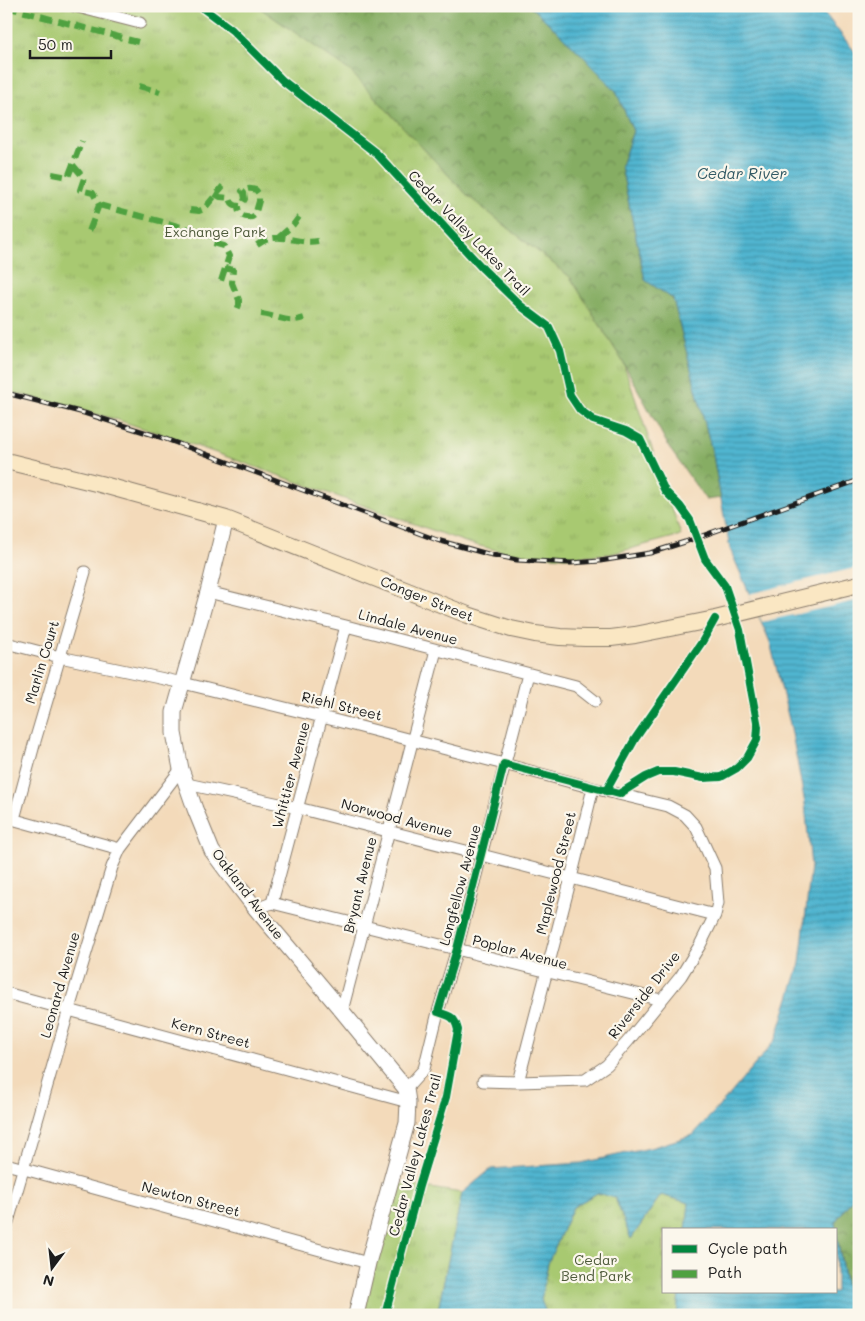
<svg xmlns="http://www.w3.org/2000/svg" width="865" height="1321" font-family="Mali,sans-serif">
	<defs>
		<pattern id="forest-crowns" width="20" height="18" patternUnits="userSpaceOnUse" patternTransform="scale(1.25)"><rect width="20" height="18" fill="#86ad63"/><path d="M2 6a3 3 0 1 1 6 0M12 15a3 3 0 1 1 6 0" fill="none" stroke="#6d8c51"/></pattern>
		<pattern id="park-tufts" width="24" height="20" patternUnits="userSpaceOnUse" patternTransform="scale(1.25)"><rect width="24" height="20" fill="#a8c971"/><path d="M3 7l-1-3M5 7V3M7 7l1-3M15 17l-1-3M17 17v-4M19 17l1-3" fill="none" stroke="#90ac61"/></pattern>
		<pattern id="water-rules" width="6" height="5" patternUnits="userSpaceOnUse" patternTransform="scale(1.25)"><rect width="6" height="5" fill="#51b5d0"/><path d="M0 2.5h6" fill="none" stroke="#4292a8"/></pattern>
	</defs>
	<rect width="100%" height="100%" fill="#fbf7ec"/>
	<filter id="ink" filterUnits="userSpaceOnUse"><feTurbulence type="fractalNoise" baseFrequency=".02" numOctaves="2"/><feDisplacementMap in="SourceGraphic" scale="10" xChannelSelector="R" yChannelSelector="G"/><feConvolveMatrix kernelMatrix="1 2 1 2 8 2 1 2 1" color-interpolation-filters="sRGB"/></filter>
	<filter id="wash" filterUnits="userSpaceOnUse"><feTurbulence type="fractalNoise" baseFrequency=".0096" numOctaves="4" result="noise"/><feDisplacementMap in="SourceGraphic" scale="20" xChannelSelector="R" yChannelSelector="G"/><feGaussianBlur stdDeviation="1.12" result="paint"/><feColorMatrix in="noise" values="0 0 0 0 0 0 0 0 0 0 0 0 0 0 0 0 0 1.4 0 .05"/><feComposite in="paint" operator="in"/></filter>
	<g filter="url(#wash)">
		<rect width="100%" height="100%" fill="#f3daba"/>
		<path fill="url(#forest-crowns)" stroke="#516440" d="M257,6H529L538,13L583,56L616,91L633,131L621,166L645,280L673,299L713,455L721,498L706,500L670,449L623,362L570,277L468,196L350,71Z
			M859,1193V1310L848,1300L835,1222L855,1195Z"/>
		<path fill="url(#park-tufts)" stroke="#627246" d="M6,6H257L350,71L468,196L570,277L623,362L681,535L611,554L564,557L508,553L468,543L205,449L118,420L6,391Z
			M391,1182L462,1193L437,1315H356Z
			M597,1193L615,1198L631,1239L661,1195L689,1203L686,1230H664V1292H679L677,1315H547L541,1300L548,1263L573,1207Z"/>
		<path fill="url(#water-rules)" stroke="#366876" d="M529,6H819L859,57V1193L855,1195L835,1222L836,1230H686L689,1203L661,1195L631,1239L615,1198L597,1193L573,1207L548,1263L541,1300L547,1315H437L462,1193L491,1169L581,1163L650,1148L693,1135L732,1092L776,1039L800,963L811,866L805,804L791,728L770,642L730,549L713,455L673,299L645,280L621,166L633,131L616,91L583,56L538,13Z
			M836,1231L848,1300L859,1310V1315H677L679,1292H836Z"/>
		<path fill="#f3daba" d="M859,567V600L762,622L749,594Z"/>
	</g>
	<g filter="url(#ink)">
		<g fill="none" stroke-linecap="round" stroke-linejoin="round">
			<defs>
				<path id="minor" d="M74,6L140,23
					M208,592L346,626L576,686L595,701
					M6,643L60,657L183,683L322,717L504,764L593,788L668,806L685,815L696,827L715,868L718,903L715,915L700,945L681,976L629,1040L607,1065L585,1080L518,1082L483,1081
					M187,784L298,808L715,915
					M8,818L120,849
					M14,819L35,741L85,572
					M272,903L346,626
					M256,909L272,903L661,1000
					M6,993L408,1102
					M342,1011L436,650
					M518,1082L571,878L593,788
					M406,1089L424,1069L438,1012L457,949L528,674
					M6,1164L368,1263
					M6,1229L69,1009L112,867L120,849L181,769"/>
				<path id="tertiary" d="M226,519L208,592L174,712V733L181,769L195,809L212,851L226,870L256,909L342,1011L406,1089L408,1102L407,1123L368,1263L356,1315"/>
				<path id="secondary" d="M6,461L100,484L226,519L468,615L511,629L535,634L560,637L585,638H611L635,635L715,619L859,584"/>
			</defs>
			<use href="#minor" stroke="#887b6b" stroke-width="13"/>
			<use href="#tertiary" stroke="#887b6b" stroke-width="17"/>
			<use href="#secondary" stroke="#887b6b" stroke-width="18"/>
			<use href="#minor" stroke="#fff" stroke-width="11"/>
			<use href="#tertiary" stroke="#fff" stroke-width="15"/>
			<use href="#secondary" stroke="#fae7c3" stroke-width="16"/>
			<defs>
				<path id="rail" d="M6,393L84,413L163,438L437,540L488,554L517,560L571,563L600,561L650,553L685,542L859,480"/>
			</defs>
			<use href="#rail" stroke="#1c1c1c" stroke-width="5"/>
			<use href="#rail" stroke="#fbf7ec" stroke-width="3" stroke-dasharray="9" stroke-linecap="butt"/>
			<path stroke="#4fa141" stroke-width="6" stroke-dasharray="12 6" stroke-linecap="butt" d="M6,7L138,42
				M139,86L160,92
				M73,165L84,178L80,190L93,193L99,205L88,234
				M52,174L68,177L82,141
				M215,194L220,197L230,198C231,204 235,206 241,206L245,199L244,193L242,191C248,188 251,188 256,190L259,194V201L255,215L252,217C243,218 238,215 238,206
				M99,205L197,231L214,237L213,243L224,246L229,256L220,284
				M190,210L199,211L204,209L223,186
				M279,237L293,225L299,217
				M257,245C278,229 295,245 318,241
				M225,268L233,270L232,283L239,300V305L236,312
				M261,314C279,316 286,324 304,318"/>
			<defs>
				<path id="cycleway" d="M200,6L232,30L283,81L377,154L483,269L521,306L549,327L560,351L570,395L580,410L593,420L626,431L640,439L665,491L680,506L690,520L705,559L725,586L740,630L758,727L757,740L747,758L737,768L721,777L703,778L674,772H658L646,777L619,794L504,764L457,949L438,1012C451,1016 455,1017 458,1030L446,1097L419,1186L385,1315
					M606,791L635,739L702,642L715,619"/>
			</defs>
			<use href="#cycleway" stroke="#fbf7ec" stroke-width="11"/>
			<use href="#cycleway" stroke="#00873e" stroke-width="8"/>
		</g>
	</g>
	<g text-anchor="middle" stroke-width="4.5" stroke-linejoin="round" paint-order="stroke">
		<g font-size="14" fill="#4d593a" stroke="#fbf7ec">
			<text x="215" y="237">Exchange Park</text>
			<text x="596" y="1265">Cedar<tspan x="596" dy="16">Bend Park</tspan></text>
		</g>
		<g font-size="14" fill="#1c1c1c" stroke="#fbf7ec">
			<text transform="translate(469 233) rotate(46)" y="5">Cedar Valley Lakes Trail</text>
			<text transform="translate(427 599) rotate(22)" y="5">Conger Street</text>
			<text transform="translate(408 627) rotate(15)" y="5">Lindale Avenue</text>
			<text transform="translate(42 662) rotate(-73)" y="5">Marlin Court</text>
			<text transform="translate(342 706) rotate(14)" y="5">Riehl Street</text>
			<text transform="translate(291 775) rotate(-75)" y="5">Whittier Avenue</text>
			<text transform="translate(397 818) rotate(15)" y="5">Norwood Avenue</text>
			<text transform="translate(556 873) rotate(-76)" y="5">Maplewood Street</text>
			<text transform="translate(360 885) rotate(-76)" y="5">Bryant Avenue</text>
			<text transform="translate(460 885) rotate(-75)" y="5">Longfellow Avenue</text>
			<text transform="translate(248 894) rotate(53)" y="5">Oakland Avenue</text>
			<text transform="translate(520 952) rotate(15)" y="5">Poplar Avenue</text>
			<text transform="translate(60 985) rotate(-74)" y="5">Leonard Avenue</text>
			<text transform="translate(644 995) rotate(-52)" y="5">Riverside Drive</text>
			<text transform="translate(211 1033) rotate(15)" y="5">Kern Street</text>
			<text transform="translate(415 1155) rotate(-75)" y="5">Cedar Valley Lakes Trail</text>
			<text transform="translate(191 1199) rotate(15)" y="5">Newton Street</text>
		</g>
		<g font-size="15" font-style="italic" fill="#315964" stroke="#fbf7ec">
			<text x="742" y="179">Cedar River</text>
		</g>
	</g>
	<rect width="865" height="1321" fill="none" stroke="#fbf7ec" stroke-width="25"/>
	<rect x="662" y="1228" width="175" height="65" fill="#fbf7ec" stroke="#a29f99"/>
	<rect x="672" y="1245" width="25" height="8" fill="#00873e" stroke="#a29f99"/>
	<text x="708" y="1254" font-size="15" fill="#1c1c1c">Cycle path</text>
	<rect x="672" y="1270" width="25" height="8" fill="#4fa141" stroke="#a29f99"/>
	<text x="708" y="1278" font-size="15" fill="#1c1c1c">Path</text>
	<g transform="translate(52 1268) rotate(195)" stroke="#fbf7ec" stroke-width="4" paint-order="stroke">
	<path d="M0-4L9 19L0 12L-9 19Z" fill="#1c1c1c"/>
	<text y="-8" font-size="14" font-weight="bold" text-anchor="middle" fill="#1c1c1c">N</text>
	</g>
	<path d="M30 50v8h81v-8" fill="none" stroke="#1c1c1c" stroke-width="2.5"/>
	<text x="38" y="50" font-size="15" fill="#1c1c1c" stroke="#fbf7ec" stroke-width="4" paint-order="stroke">50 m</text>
</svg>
